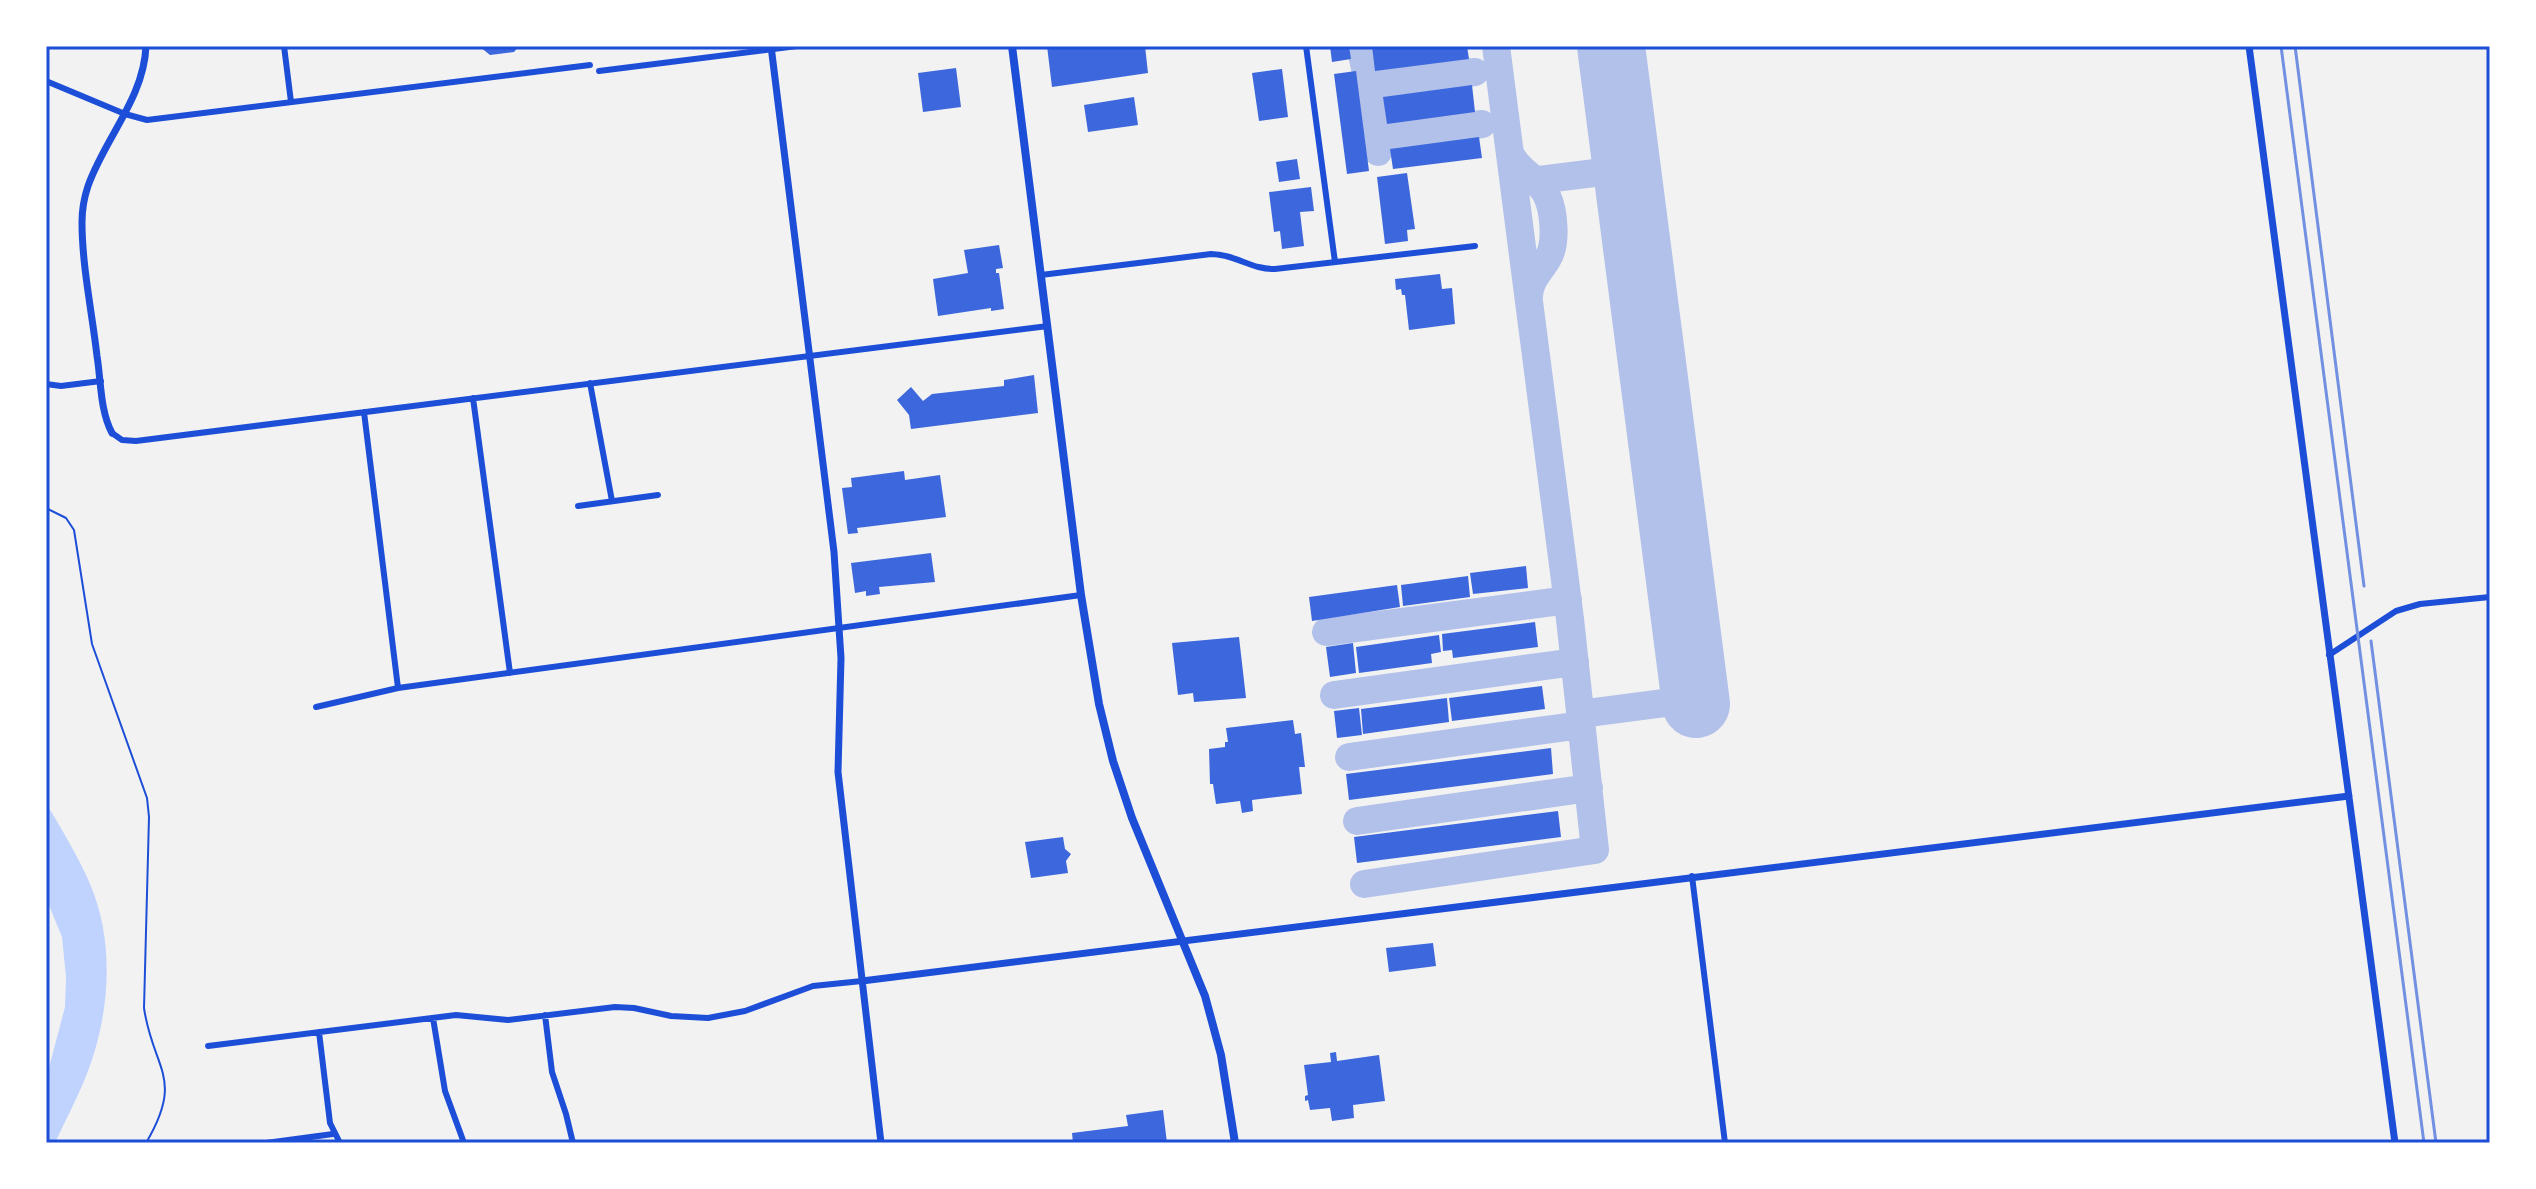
<svg xmlns="http://www.w3.org/2000/svg" width="2536" height="1189" font-family="'Noto Sans',sans-serif">
	<rect width="100%" height="100%" fill="#f2f2f2"/>
	<path fill="#bfd3fe" d="M46,803C62,830 78,856 90,884C115,942 110,1013 88,1071C79,1095 66,1119 55,1143H46V1079L65,1007L66,977L62,937L46,898Z"/>
	<g fill="none" stroke-linecap="round" stroke-linejoin="round">
		<path stroke="#b2c1ea" stroke-width="28" d="M1360,46L1368,81L1378,152
			M1369,85L1475,72
			M1376,138L1482,124
			M1510,153C1518,172 1539,178 1547,196C1554,211 1557,243 1548,258C1540,272 1530,279 1529,296
			M1522,182L1627,169
			M1326,632L1568,600
			M1334,695L1575,662
			M1580,714L1695,699
			M1349,757L1582,725
			M1357,821L1589,788
			M1364,884L1595,850L1570,619L1496,46"/>
		<path stroke="#b2c1ea" stroke-width="68" d="M1611,46L1696,704"/>
	</g>
	<path fill="#3d67dc" d="M479,46H519L514,52L490,55Z
		M1047,46H1145L1148,73L1052,87Z
		M1330,46H1349L1351,59L1332,62Z
		M1372,46H1467L1469,59L1375,71Z
		M956,68L961,107L923,112L918,73Z
		M1282,69L1288,117L1259,121L1252,73Z
		M1356,71L1369,171L1347,174L1334,74Z
		M1472,85L1475,112L1387,124L1383,97Z
		M1134,97L1138,125L1088,132L1084,105Z
		M1479,137L1482,158L1393,169L1390,149Z
		M1297,159L1300,179L1279,182L1276,162Z
		M1407,173L1415,229L1407,230L1408,241L1385,244L1377,177Z
		M1311,187L1314,211L1300,212L1304,246L1282,249L1280,231L1274,232L1269,192Z
		M999,245L1003,268L996,269V273H999L1004,309L991,311V308L938,316L933,279L968,273L964,250Z
		M1440,274L1442,289L1452,288L1455,324L1409,330L1405,295H1402L1401,289L1396,290L1395,279Z
		M1034,375L1038,413L911,429L909,415L897,400L911,387L923,401L932,394L1004,386V380Z
		M904,471L905,480L940,475L946,517L857,528L858,533L848,534L842,488L852,487L851,478Z
		M931,553L935,582L879,587L880,594L866,596V591L855,593L851,563Z
		M1526,566L1528,588L1473,594L1470,573Z
		M1468,576L1470,597L1403,606L1401,585Z
		M1397,585L1400,607L1312,621L1309,597Z
		M1535,622L1538,647L1453,658L1452,650L1443,651L1442,634Z
		M1439,635L1441,652L1431,654L1432,663L1359,673L1356,647Z
		M1239,637L1246,698L1194,702L1193,693L1178,695L1172,643Z
		M1353,643L1356,673L1330,677L1326,647Z
		M1542,686L1545,709L1452,721L1449,698Z
		M1447,698L1449,722L1363,734L1361,709Z
		M1359,708L1362,735L1337,738L1334,711Z
		M1293,720L1295,734L1301,733L1305,767H1299L1302,794L1252,800L1253,811L1242,813L1240,801L1216,804L1213,784H1210L1209,749L1225,747V742H1228L1226,728Z
		M1551,748L1553,774L1349,800L1346,774Z
		M1558,811L1561,837L1357,863L1354,837Z
		M1063,837L1065,849L1071,854L1066,861L1068,873L1031,878L1025,842Z
		M1433,943L1436,966L1389,972L1386,948Z
		M1336,1052L1337,1061L1379,1055L1385,1101L1353,1105L1354,1118L1332,1121L1330,1108L1310,1110L1308,1100L1305,1101V1096L1308,1095L1304,1065L1331,1062L1330,1053Z
		M1163,1110L1167,1143H1073L1072,1133L1128,1126L1126,1115Z"/>
	<g fill="none" stroke-linecap="round" stroke-linejoin="round">
		<path stroke="#1d4ed8" stroke-width="2" d="M46,508L66,518L74,530L92,644L147,798L149,817L144,1008C153,1070 185,1077 146,1143"/>
		<path stroke="#1d4ed8" stroke-width="6" d="M284,46L291,102
			M1306,46L1335,262
			M599,71L797,46
			M46,81L125,114L147,120L590,65
			M1041,275L1211,254C1235,254 1252,270 1275,269L1475,246
			M590,383L612,501
			M46,384L61,386L101,381
			M473,398L510,673
			M364,412L398,688
			M112,433L122,440L136,441L1048,326
			M578,506L658,495
			M2329,655L2396,611L2420,604L2490,597
			M316,707L398,688L1081,595
			M1692,876L1725,1143
			M545,1015L552,1072L566,1114L573,1143
			M433,1018L445,1091L464,1143
			M319,1032L330,1123L340,1143
			M208,1046L456,1015L508,1020L615,1007L634,1008L671,1016L708,1018L745,1011L813,986L862,981
			M266,1143L333,1134"/>
		<path stroke="#1d4ed8" stroke-width="7" d="M771,46L834,552L841,658L838,772L881,1143
			M2249,46L2395,1143
			M112,433C100,411 101,380 97,356C92,312 82,266 82,222C82,210 84,198 88,186C105,138 144,98 146,46
			M862,981L2349,796"/>
		<path stroke="#1d4ed8" stroke-width="8" d="M1012,46L1081,595L1099,704L1113,761L1132,818L1205,996L1221,1055L1235,1143"/>
		<path stroke="#7290e2" stroke-width="3" d="M2281,46L2424,1143
			M2295,46L2364,586
			M2371,641L2436,1143"/>
	</g>
	<rect width="2536" height="1189" fill="none" stroke="#ffffff" stroke-width="96"/>
	<rect x="48" y="48" width="2440" height="1093" fill="none" stroke="#1d4ed8" stroke-width="3"/>
</svg>
